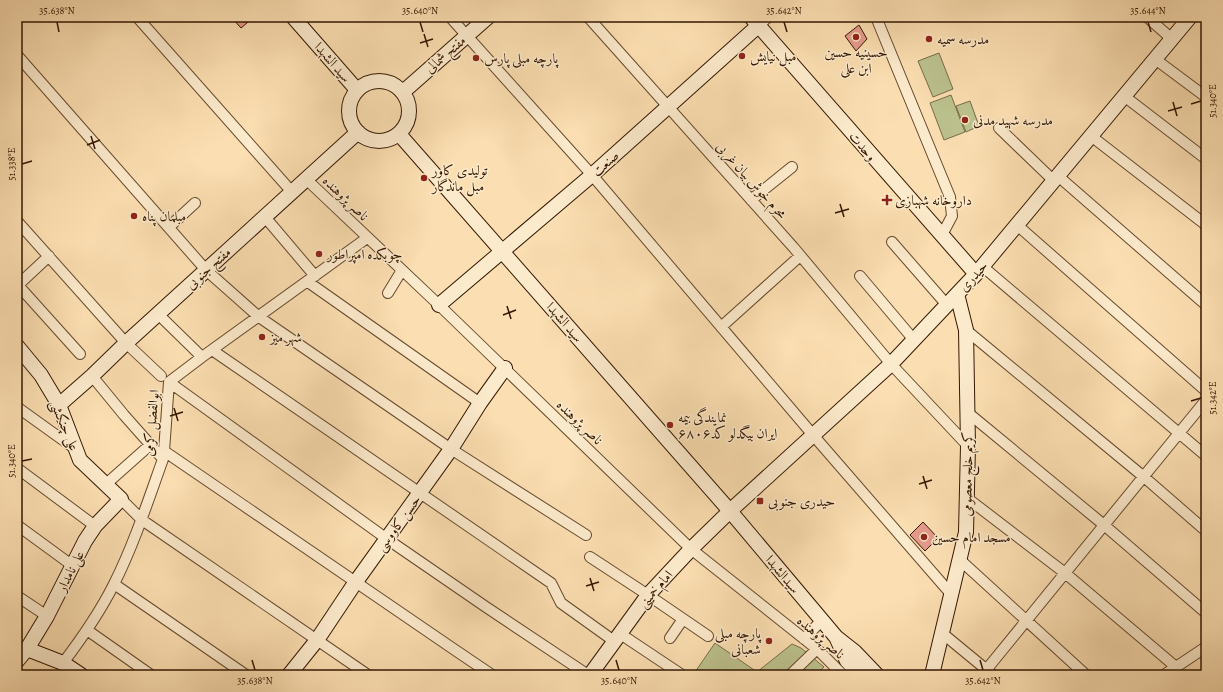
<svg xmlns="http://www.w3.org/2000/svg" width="1223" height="692" font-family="Alegreya,Amiri,serif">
	<rect width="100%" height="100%" fill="#fbdeb1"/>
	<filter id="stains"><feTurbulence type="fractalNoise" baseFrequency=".005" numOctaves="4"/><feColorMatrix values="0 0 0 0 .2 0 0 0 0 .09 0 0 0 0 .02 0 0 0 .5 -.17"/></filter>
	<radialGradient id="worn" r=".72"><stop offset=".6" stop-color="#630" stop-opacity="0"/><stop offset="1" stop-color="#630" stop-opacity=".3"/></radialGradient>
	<path fill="#bcc28e" stroke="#786c48" d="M939,53L953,89L933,97L918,61Z
		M951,95L965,132L944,140L930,103Z
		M970,101L979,126L966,132L956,106Z
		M715,643L757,672L792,644L801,648L824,667L816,675H693Z"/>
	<path fill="#e69b8d" stroke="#341702" d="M231,17H254L241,28Z
		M859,25L867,39L856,51L845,36Z
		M923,522L938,538L925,551L910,535Z"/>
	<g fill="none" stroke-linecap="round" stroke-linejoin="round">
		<defs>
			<path id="street" d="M137,17L292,192
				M450,17L592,175L813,435L951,594
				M588,17L794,248L891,364L968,446
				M876,17L950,197L952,216L942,235
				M1147,17L1172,39
				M758,26L768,17
				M17,55L206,270L259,317L451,449L586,535
				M1155,59L1206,97
				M1124,96L1206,159
				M999,128L1054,181
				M1091,136L1206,225
				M1058,176L1206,305
				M306,179L439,305L691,549L817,649L843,675
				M751,200L792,167
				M265,217L315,276
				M17,221L126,343L161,376
				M1017,225L1206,391
				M169,227L195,203
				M892,242L947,305
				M982,266L1206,456
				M860,276L914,340
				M308,282L480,403
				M17,284L80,354
				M18,285L49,256
				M388,293L402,270
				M158,314L202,357
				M721,327L800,256
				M966,330L1144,477L1206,531
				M212,350L551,583L561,603L614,641
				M92,376L124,415L163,459
				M169,382L387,539L486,607L588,675
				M17,407L74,448
				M967,412L1104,525L1206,613
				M164,451L455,650L492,675
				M17,468L95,526
				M105,485L150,445
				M967,498L1065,573L1176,667
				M121,499L142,520L368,675
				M17,525L73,566
				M590,557L648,595L708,636
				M959,559L1086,675
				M114,584L246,675
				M17,596L47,616
				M87,630L151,675
				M619,633L682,675
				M942,633L993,675
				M670,638L683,619
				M804,639L822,620
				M63,663C82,638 100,612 114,584C134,544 148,501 163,459L164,451L169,382L202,357L367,238
				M790,675L817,649
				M982,675L1206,400
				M1164,675L1206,647"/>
			<path id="secondary" d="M293,17L357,90
				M751,17L976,274
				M349 111a30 30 0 1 1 60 0a30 30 0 1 1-60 0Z
				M403,92L488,17
				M399,134L730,511L836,637L855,652L877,675
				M439,305L592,175L758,26
				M17,346L41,375L59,405L80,460L121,499L95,526L85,541L47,616L27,649L17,661
				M59,405L92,376L126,343L358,132
				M837,639L847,661L860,675
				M27,649L63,663L81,675
				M289,675L317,640L355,583L451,449L480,403L505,368
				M590,675L648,595L691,549L730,511L891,364L976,274L1190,17
				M932,675L966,532L968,446L966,330L957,294"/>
		</defs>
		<use href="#street" stroke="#66492e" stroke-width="12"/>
		<use href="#secondary" stroke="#341702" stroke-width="16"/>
		<use href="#street" stroke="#fceacc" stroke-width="10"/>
		<use href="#secondary" stroke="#fceacc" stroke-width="14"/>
	</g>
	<path fill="none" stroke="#341702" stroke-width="1.5" d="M57,22L59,32M420,22L423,32M784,22L787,32M1148,22L1151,32M424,34L428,47M420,43L433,39M1173,102L1177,116M1191,104L1201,101M1168,111L1182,107M91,136L95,149M87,145L100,140M22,164L32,161M840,204L844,217M835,213L849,209M507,306L511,319M503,315L516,310M1191,401L1201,398M174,408L178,421M170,416L183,412M22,461L32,459M923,476L927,489M919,484L932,480M590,578L594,591M586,586L599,582M252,660L255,670M616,660L619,670M980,660L983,670"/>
	<g fill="#8f2418" stroke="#fceacc" stroke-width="1.5">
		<circle cx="856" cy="37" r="4"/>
		<circle cx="929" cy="39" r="4"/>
		<circle cx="742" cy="56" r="4"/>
		<circle cx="476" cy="58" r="4"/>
		<circle cx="965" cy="120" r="4"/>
		<circle cx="424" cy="178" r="4"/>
		<path d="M885 194h4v4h4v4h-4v4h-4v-4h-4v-4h4z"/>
		<circle cx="134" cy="216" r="4"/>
		<circle cx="319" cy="254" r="4"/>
		<circle cx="262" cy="337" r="4"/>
		<circle cx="670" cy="425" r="4"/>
		<rect x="756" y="497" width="8" height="8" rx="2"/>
		<circle cx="924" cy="537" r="4"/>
		<circle cx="769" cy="641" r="4"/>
	</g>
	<g text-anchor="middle" stroke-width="3" stroke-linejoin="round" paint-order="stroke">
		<g font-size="14" fill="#341702" stroke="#fceacc" text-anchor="start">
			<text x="937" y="44">مدرسه سمیه</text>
			<text x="856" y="57" text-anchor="middle">حسینیه حسین<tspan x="856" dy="16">ابن علی</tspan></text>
			<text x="750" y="61">مبل نیایش</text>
			<text x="484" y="63">پارچه مبلی پارس</text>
			<text x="973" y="125">مدرسه شهید مدنی</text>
			<text x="432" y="175">تولیدی کاور<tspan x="432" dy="16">مبل ماندگار</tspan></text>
			<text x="895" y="205">داروخانه شهبازی</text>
			<text x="142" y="221">مبلمان پناه</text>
			<text x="327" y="259">چوبکده امپراطور</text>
			<text x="270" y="342">شهر میز</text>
			<text x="678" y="422">نمایندگی بیمه<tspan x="678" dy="16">ایران بیگدلو کد۶۸۰۶</tspan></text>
			<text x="768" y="506">حیدری جنوبی</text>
			<text x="932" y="542">مسجد امام حسین</text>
			<text x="761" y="638" text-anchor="end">پارچه مبلی<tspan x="761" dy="16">شعبانی</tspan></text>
		</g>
		<g font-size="14" fill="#341702" stroke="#fceacc">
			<text transform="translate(445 54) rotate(-41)" y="5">مفتح شمالی</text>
			<text transform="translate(333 62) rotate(49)" y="5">سید الشهدا</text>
			<text transform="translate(863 146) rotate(49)" y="5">وحدت</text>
			<text transform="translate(605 163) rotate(-42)" y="5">صنعت</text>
			<text transform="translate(752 180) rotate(48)" y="5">محرم خوش بیان غربی</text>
			<text transform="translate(346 198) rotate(44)" y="5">ناصر پژوهنده</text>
			<text transform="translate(208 268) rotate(-42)" y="5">مفتح جنوبی</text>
			<text transform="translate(973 276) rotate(-48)" y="5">حیدری</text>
			<text transform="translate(565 322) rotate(49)" y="5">سید الشهدا</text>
			<text transform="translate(580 422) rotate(44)" y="5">ناصر پژوهنده</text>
			<text transform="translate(151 423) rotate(-85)" y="5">ابوالفضل کرمی</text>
			<text transform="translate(65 425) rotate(67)" y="5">علی چنکشی</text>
			<text transform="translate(967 474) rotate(-89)" y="5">کریم خلج معصومی</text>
			<text transform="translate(398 523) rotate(-54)" y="5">حسن کاووسی</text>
			<text transform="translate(70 571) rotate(-63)" y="5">علی نامدار</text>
			<text transform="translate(783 574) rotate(50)" y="5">سیدالشهدا</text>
			<text transform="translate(655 589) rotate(-49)" y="5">امام خمینی</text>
			<text transform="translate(821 637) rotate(41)" y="5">ناصر پژوهنده</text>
		</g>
	</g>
	<rect width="1223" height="692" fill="none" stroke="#fbdeb1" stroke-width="44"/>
	<rect x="22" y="22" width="1179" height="648" fill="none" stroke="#341702" stroke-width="1.5"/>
	<g font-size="10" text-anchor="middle" fill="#341702">
		<text x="57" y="14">35.638°N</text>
		<text x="420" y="14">35.640°N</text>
		<text x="784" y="14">35.642°N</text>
		<text x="1148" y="14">35.644°N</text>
		<text transform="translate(1212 101) rotate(-90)" y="4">51.340°E</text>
		<text transform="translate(11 164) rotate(-90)" y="4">51.338°E</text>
		<text transform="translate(1212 398) rotate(-90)" y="4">51.342°E</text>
		<text transform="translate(11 461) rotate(-90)" y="4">51.340°E</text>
		<text x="255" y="684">35.638°N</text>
		<text x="619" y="684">35.640°N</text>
		<text x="983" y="684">35.642°N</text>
	</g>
	<rect width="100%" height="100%" filter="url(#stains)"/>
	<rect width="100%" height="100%" fill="url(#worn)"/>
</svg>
